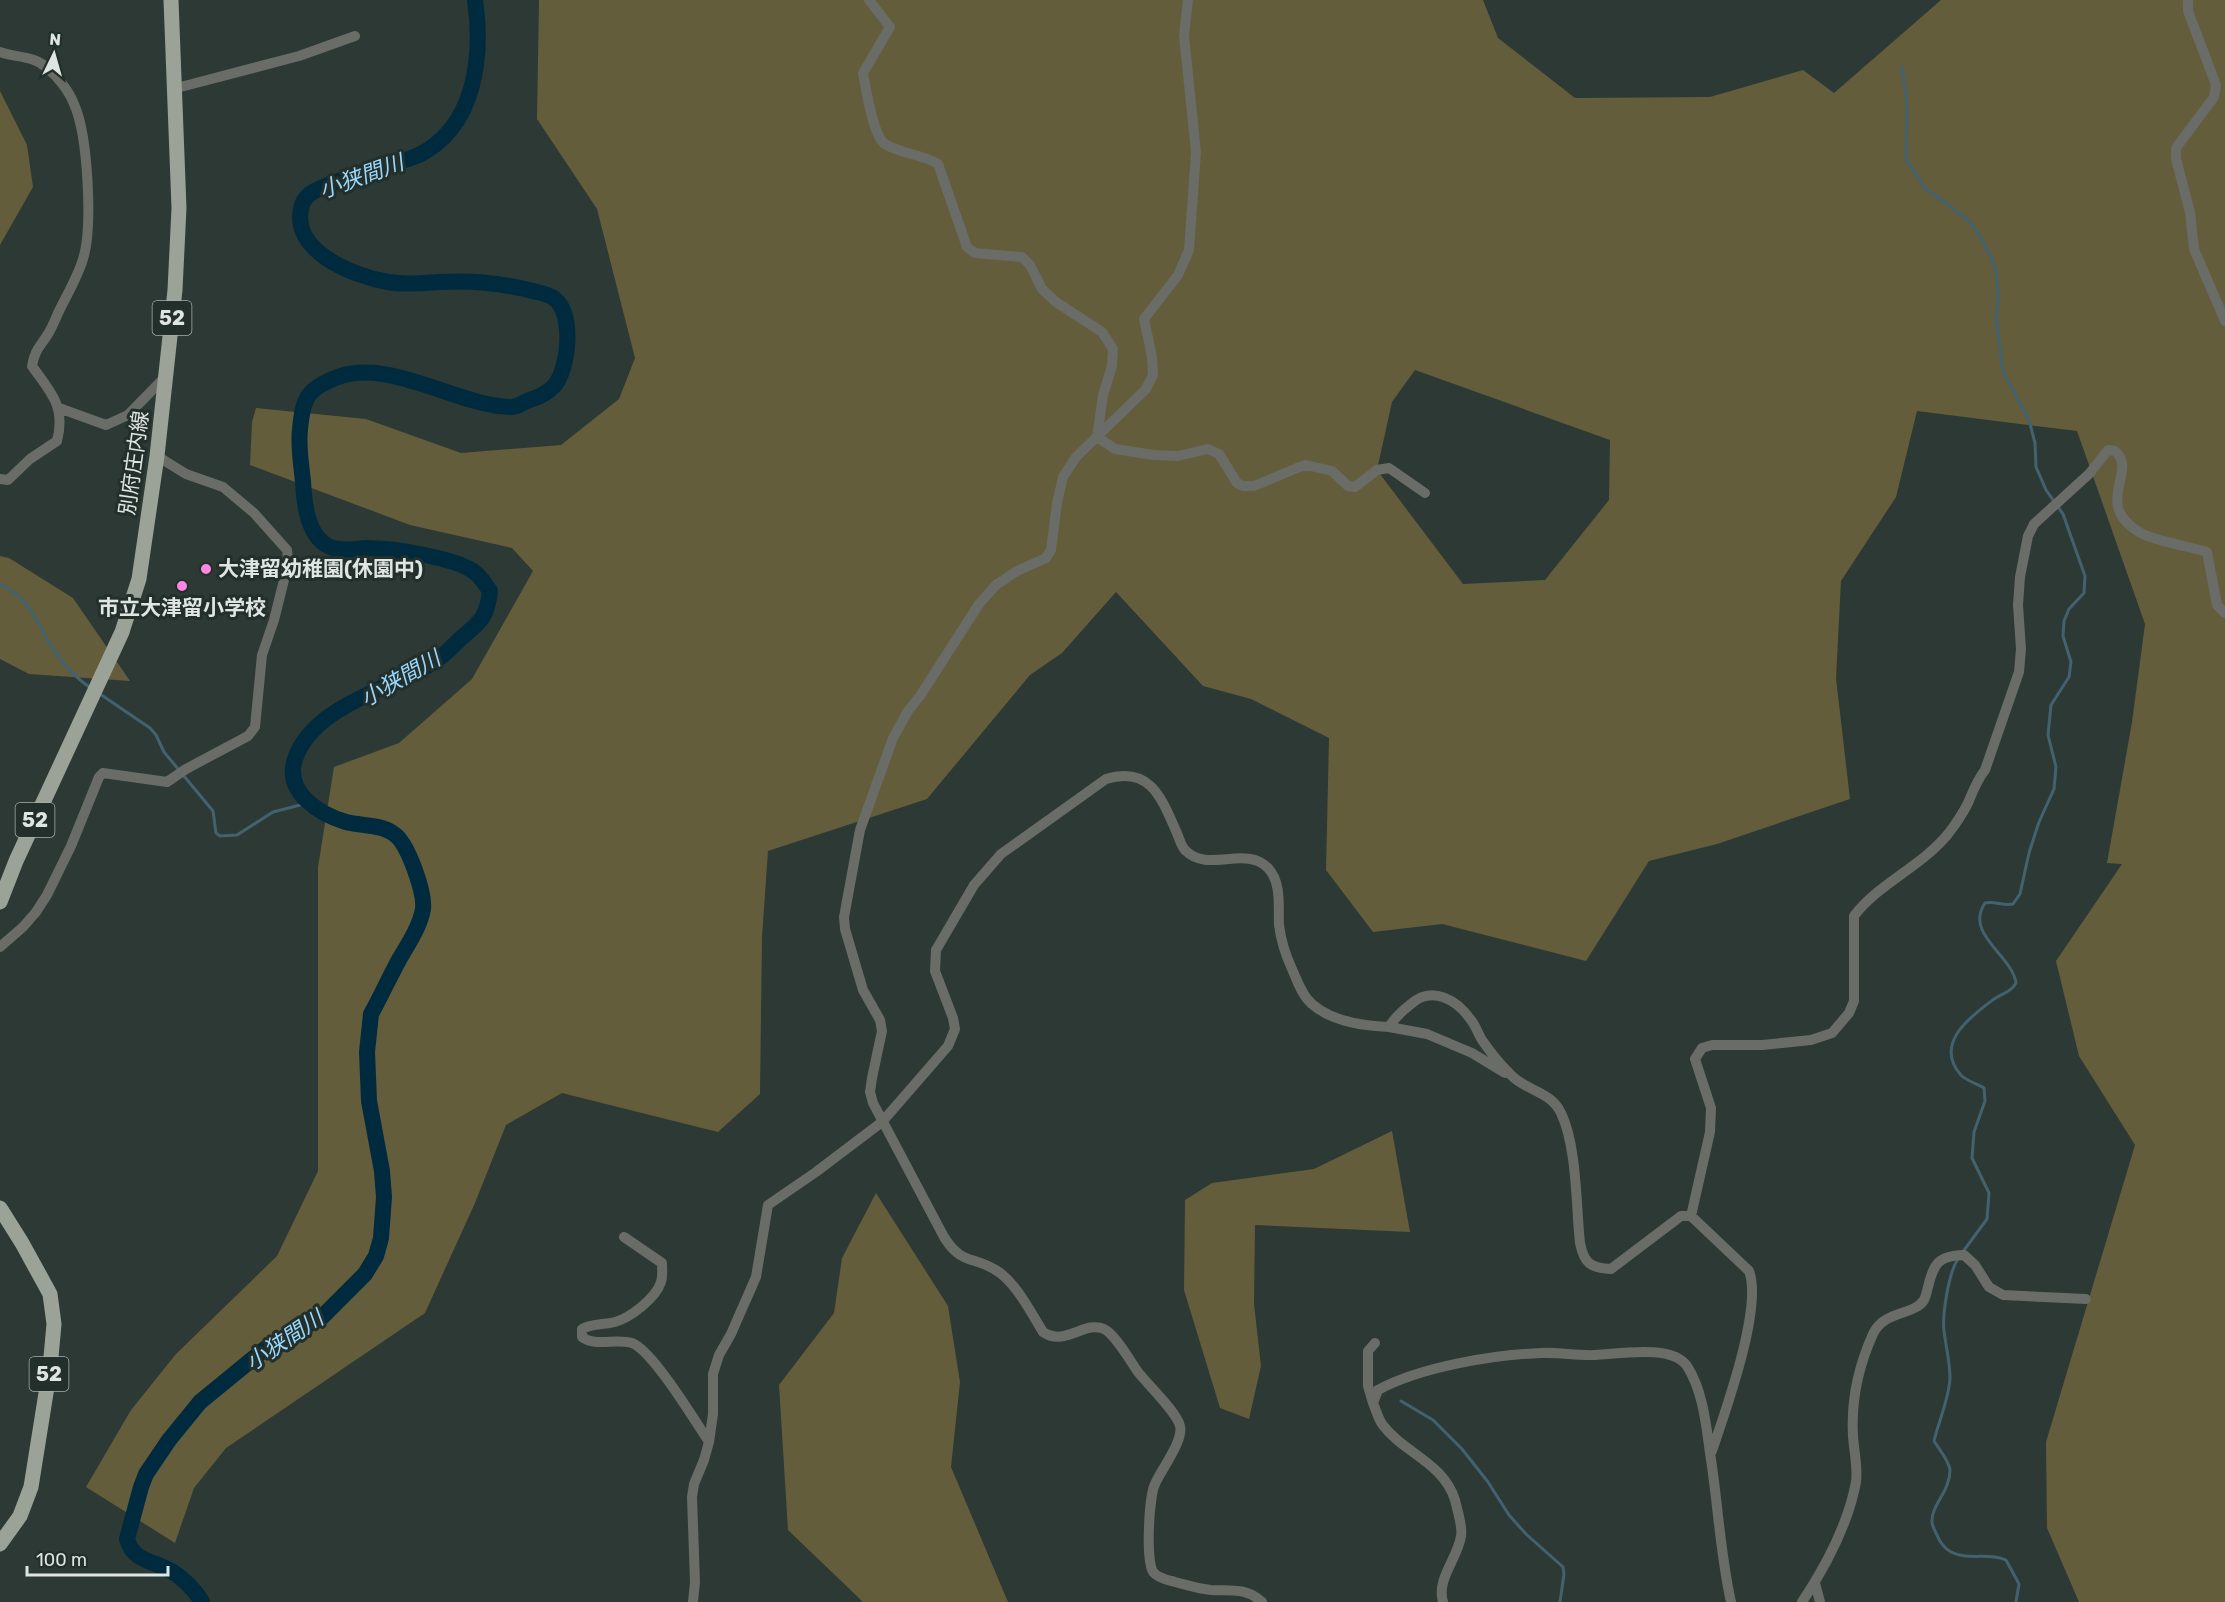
<svg xmlns="http://www.w3.org/2000/svg" width="2225" height="1602" font-family="Rubik,'Noto Sans JP',sans-serif">
	<rect width="100%" height="100%" fill="#2d3934"/>
	<path fill="#635d3b" fill-rule="evenodd" d="M539,0H1483L1498,38L1575,98L1710,97L1803,70L1834,93L1941,0H2225V1602H2079L2047,1528L2046,1442L2135,1145L2079,1056L2056,961L2122,864L2107,863L2132,722L2145,624L2077,431L1917,411L1896,497L1841,581L1836,678L1850,799L1717,844L1649,861L1586,961L1442,924L1373,932L1326,870L1329,738L1251,699L1203,686L1116,592L1062,653L1030,675L927,799L768,851L762,937L760,1094L718,1132L562,1093L506,1125L475,1203L425,1313L226,1448L194,1488L175,1543L86,1487L131,1410L176,1354L277,1256L318,1171V867L334,767L399,743L472,679L533,571L512,548L410,525L250,465L252,422L256,408L366,419L461,453L561,445L619,399L635,358L597,209L537,119ZM1415,370L1610,440L1609,500L1545,580L1463,584L1377,470L1392,402Z
		M0,91L27,145L33,187L0,245Z
		M0,556L9,558L73,598L130,681L29,674L0,659Z
		M1392,1131L1410,1232L1255,1225L1254,1304L1261,1366L1249,1419L1220,1408L1184,1290L1185,1200L1212,1183L1314,1169Z
		M876,1193L948,1306L960,1382L951,1467L1008,1602H863L788,1530L779,1385L834,1313L842,1258Z"/>
	<g fill="none" stroke-linecap="round" stroke-linejoin="round">
		<path stroke="#43626f" stroke-width="3" d="M1902,67L1907,105L1906,159L1925,188L1967,219L1979,234L1990,255L1996,271L1998,298L1996,317L2003,371L2029,420L2035,443L2036,467L2046,490L2063,514L2085,576L2084,593L2069,609L2064,621L2063,636L2071,662L2069,677L2051,705L2048,735L2056,767L2054,789L2039,822L2029,853L2020,894L2013,904C2003,906 1995,901 1985,903C1964,934 2012,955 2016,983C2011,992 2003,993 1994,999C1971,1016 1934,1043 1960,1074C1965,1081 1977,1083 1984,1088L1985,1101L1974,1132L1972,1158L1989,1193L1987,1219L1962,1253
			M0,584C29,598 35,618 50,644C61,662 74,677 92,689
			M100,694L150,728L156,735L164,752L213,811L216,833L220,836L237,835L273,812L308,803
			M1958,1259C1949,1272 1942,1314 1944,1331C1946,1347 1950,1362 1950,1378C1949,1399 1939,1420 1934,1441C1939,1449 1949,1461 1950,1470C1950,1492 1931,1505 1932,1522C1932,1526 1935,1531 1937,1535C1939,1541 1945,1549 1951,1552C1969,1561 1989,1552 2006,1560L2019,1584L2016,1602
			M1401,1401L1433,1420L1462,1449L1488,1482L1509,1515L1526,1534L1563,1567L1564,1574L1560,1602"/>
		<path stroke="#002a3e" stroke-width="16" d="M202,1602C194,1588 178,1573 163,1567C147,1560 132,1558 127,1539L141,1487L146,1474L169,1440L200,1402L266,1348L322,1317L365,1274L376,1256L381,1238L384,1197L382,1171L369,1101L367,1052L371,1014C381,996 390,976 400,958C409,943 420,926 423,909C425,893 408,843 394,834C381,824 361,826 346,822C319,814 284,792 295,759C312,708 387,689 429,665C441,659 451,648 460,639C480,622 487,618 490,591C485,584 481,576 473,571C452,557 391,548 366,548C355,549 343,551 333,548C307,540 304,502 303,481C301,463 298,446 300,429C303,397 308,388 338,377C389,358 457,405 509,407C517,408 520,404 527,401C538,397 547,394 555,385C569,367 574,315 555,299C551,296 542,293 537,292C507,284 471,280 440,282C423,283 406,285 388,282C354,276 288,251 302,205C306,192 321,188 333,183C345,179 357,174 369,170C386,165 403,162 419,155C476,126 483,56 475,0"/>
		<path stroke="#696c67" stroke-width="10" d="M869,0L890,27L863,73C866,89 873,136 885,144C900,154 923,154 938,164L967,247L975,253L1022,257L1030,265L1042,289L1056,302L1102,332L1113,349L1112,366L1103,395L1097,437
			M1188,0L1184,36L1196,152L1189,250L1178,275L1144,319L1152,357L1153,375L1146,389L1076,457L1063,477L1057,503L1051,550L1046,558L1017,571L996,585L979,604L920,696L908,711L893,738L860,830L844,917L845,929L863,990L880,1020L882,1031L872,1078L870,1092L873,1103L944,1237C961,1264 971,1256 994,1269C1015,1280 1031,1313 1043,1332C1065,1347 1085,1320 1104,1329C1116,1335 1130,1361 1138,1372C1148,1385 1177,1412 1180,1426C1184,1440 1161,1470 1155,1484C1149,1496 1145,1564 1154,1573C1160,1579 1168,1580 1175,1582C1187,1585 1199,1589 1211,1590C1230,1591 1246,1587 1262,1602
			M2188,0V11L2216,85L2214,97L2176,148V159L2190,212L2194,249L2225,321
			M0,52C16,58 33,55 47,68C58,77 69,91 74,104C88,135 93,227 83,259C78,276 68,293 60,309C56,317 53,326 48,334C40,347 35,349 32,366C51,393 66,406 57,441L30,459L8,480L0,479
			M173,89L299,56L355,36
			M59,408L106,425L128,415L166,376
			M1097,437L1115,449L1154,455L1178,456L1208,449L1219,454L1237,483L1243,486H1254L1297,468L1306,465L1332,471L1348,486L1355,487L1377,470L1389,468L1425,493
			M0,947L23,927L36,912L47,895L71,846L99,777L103,773L167,782L186,769L248,736L255,727L262,655L274,620L286,572L288,560L287,550L254,513L223,487L186,474L157,456
			M1389,1027L1427,1034L1472,1053L1505,1073
			M1691,1216L1710,1132L1711,1108L1695,1059L1702,1048L1712,1045H1762L1811,1040L1832,1033L1849,1013L1854,1001V916C1879,883 1921,867 1948,834C1955,825 1963,813 1968,803C1973,791 1977,780 1985,770L2019,672L2021,649L2018,605L2020,577L2028,536L2034,524L2089,474L2108,450L2115,451C2139,471 2092,503 2139,532C2151,540 2191,547 2207,552L2217,605L2225,613
			M1691,1216L1749,1271C1763,1308 1725,1412 1712,1451
			M624,1237L662,1263C662,1269 663,1276 661,1282C656,1298 630,1318 615,1322C603,1325 592,1323 582,1329V1337C595,1347 616,1338 632,1343C653,1351 695,1421 709,1442
			M1373,1403L1368,1386V1351L1375,1343
			M1815,1583L1820,1602
			M693,1602L695,1582L692,1497L694,1484L704,1460L709,1442L713,1414V1374L719,1355L731,1334L756,1277L768,1205L816,1172L882,1122L948,1046L955,1029L953,1018L935,971L936,950L974,885L1001,854L1106,779C1150,766 1161,797 1176,831C1179,837 1181,847 1186,851C1208,873 1246,845 1268,868C1282,883 1278,907 1279,925C1281,941 1285,954 1292,969C1297,980 1302,996 1312,1004C1332,1022 1364,1026 1389,1027C1395,1017 1402,1011 1411,1004C1432,985 1457,1000 1471,1020C1476,1026 1478,1034 1482,1040C1490,1052 1501,1065 1511,1075C1526,1091 1551,1091 1561,1113C1577,1146 1576,1206 1580,1243C1584,1263 1590,1268 1611,1269L1681,1216H1691
			M1443,1602C1436,1579 1458,1558 1461,1536C1463,1527 1457,1509 1455,1500C1443,1462 1403,1453 1382,1424C1378,1418 1376,1410 1373,1403L1378,1390C1420,1367 1492,1355 1541,1353C1559,1352 1577,1356 1595,1355C1619,1354 1672,1344 1687,1366C1703,1391 1706,1424 1710,1453C1718,1503 1720,1553 1731,1602
			M1802,1602C1826,1566 1848,1525 1856,1482C1858,1468 1854,1451 1853,1436C1851,1400 1858,1367 1873,1334C1884,1310 1914,1316 1924,1300C1926,1296 1927,1291 1928,1287C1934,1263 1938,1256 1964,1255L1975,1265L1989,1287L2003,1295L2086,1299"/>
		<path stroke="#9ba297" stroke-width="15" d="M0,902L16,861L122,632L139,579L157,456L175,290L179,208L171,0
			M0,1208L22,1243L50,1294L54,1324L50,1368L31,1487L20,1516L0,1544"/>
	</g>
	<g fill="#fd86e1" stroke="#232f2a" stroke-width="2">
		<circle cx="206" cy="569" r="6"/>
		<circle cx="182" cy="586" r="6"/>
	</g>
	<g text-anchor="middle" stroke-width="6" stroke-linejoin="round" paint-order="stroke">
		<g fill="#232f2a" stroke="#a6aeab" stroke-width="1.5">
			<rect x="152.5" y="301" width="39" height="34" rx="4.5"/>
			<rect x="15.5" y="803" width="39" height="34" rx="4.5"/>
			<rect x="29.5" y="1357" width="39" height="34" rx="4.5"/>
		</g>
		<g font-size="20" font-weight="bold" fill="#dee5e2">
			<text x="172" y="325">52</text>
			<text x="35" y="827">52</text>
			<text x="49" y="1381">52</text>
		</g>
		<g font-size="21" fill="#dee5e2" stroke="#232f2a">
			<text transform="translate(134 463) rotate(-82)" y="7">別府庄内線</text>
		</g>
		<g font-size="21" font-weight="bold" fill="#dee5e2" stroke="#232f2a" text-anchor="start">
			<text x="218" y="576">大津留幼稚園(休園中)</text>
			<text x="182" y="615" text-anchor="middle">市立大津留小学校</text>
		</g>
		<g font-size="22" font-style="italic" fill="#99d8fd" stroke="#232f2a">
			<text transform="translate(361 176) rotate(-20)" y="8">小狭間川</text>
			<text transform="translate(400 678) rotate(-30)" y="8">小狭間川</text>
			<text transform="translate(284 1340) rotate(-34)" y="8">小狭間川</text>
		</g>
	</g>
	<g transform="translate(54 54) rotate(5)" stroke="#232f2a" stroke-width="4.5" paint-order="stroke">
	<path d="M0-4.5L10 22L0 15L-10 22Z" fill="#dee5e2"/>
	<text y="-9" font-size="16" font-weight="bold" text-anchor="middle" fill="#dee5e2">N</text>
	</g>
	<path d="M27 1566v9h141v-9" fill="none" stroke="#dee5e2" stroke-width="3"/>
	<text x="36" y="1566" font-size="18" fill="#dee5e2" stroke="#232f2a" stroke-width="4.5" paint-order="stroke">100 m</text>
</svg>
